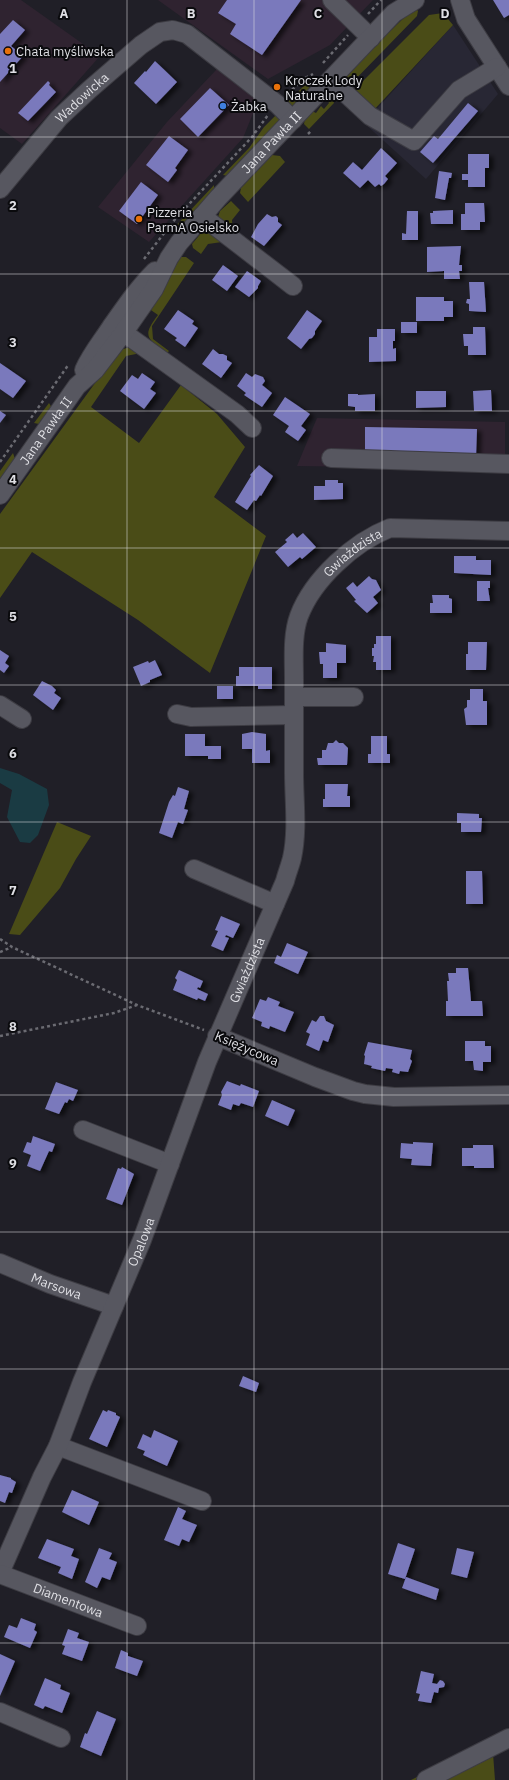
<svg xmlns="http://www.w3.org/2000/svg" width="509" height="1780" font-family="'IBM Plex Sans',sans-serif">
	<defs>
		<filter id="shadow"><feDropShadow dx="4.5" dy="2.5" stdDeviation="2" flood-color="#0009"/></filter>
	</defs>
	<rect width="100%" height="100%" fill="#201f27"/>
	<path fill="#2f2330" d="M0,0H21L100,56L22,144L0,128Z
		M158,0H373L330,45L268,79Z
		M217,69L258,101L243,138L149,242L98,207L167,122Z
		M317,418L505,422V469L297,466Z"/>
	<path fill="#282734" d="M453,25L498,94L426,179L364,123Z"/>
	<path fill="#4a4c17" d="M415,7L418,11L417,16L347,88L344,83V76Z
		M443,13L453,25L373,111L353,91L429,15Z
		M307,83L310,86C305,94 300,106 289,106L286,103Z
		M332,99H333L334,103L309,129L304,124L305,118L312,111L316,113L321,106L324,109L329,103L328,101Z
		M277,114L280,119L274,127L228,176L223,175L249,148L264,127Z
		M272,155L280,156L285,162L248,202L240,193L241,188Z
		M214,185V190L179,230L173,232L171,231Z
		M231,201L240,210L232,220L233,234L217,220L220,211Z
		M202,232H209L222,242L208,244L201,254L193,248L192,244Z
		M181,257H186L194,263L152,326L153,339L169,351L166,354C148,338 141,337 158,315L148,308Z
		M131,347L141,353L126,356L91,407L139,443L181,385L217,414L245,447L214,497L266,536L210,673L138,620L32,552L0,598V514L119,350Z
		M49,403L52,408L44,419L41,420L39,424L34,423Z
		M13,453L15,459L0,481V471Z
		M57,822L91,836L76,859L60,888L20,935L9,934Z
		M509,1731L492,1740L495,1780H411Z"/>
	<path fill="#1a3b43" d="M0,768L19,774L47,789L49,805L38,835L30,843L20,842L7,817L12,790L0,783Z"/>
	<path fill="#7a79bc" filter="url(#shadow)" d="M227,0H301L262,55L230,34L236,24L218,13Z
		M493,0H509V15L504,18Z
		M13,20L25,30L11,46L23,56L0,82V34Z
		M155,61L177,82L156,104L134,83L145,71L146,72Z
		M48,81L50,83L49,85L56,92L28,121L18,113Z
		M210,88L229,105L198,137L180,119Z
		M468,103L478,111L433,163L420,152L434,136L438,139Z
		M169,136L188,150L175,168L177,170L168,182L146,165Z
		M381,148L397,163L385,176L388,179L384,184L381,186L379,184L375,187L368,180L360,188L343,173L353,162L362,170Z
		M468,154H489V168H485V187H468V180H462V174H468Z
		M439,171L452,173L451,178H449L445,200L435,198Z
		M141,182L158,195L137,224L119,211Z
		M465,203H484L485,222H480V230H461V214H465Z
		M453,210V224H431L430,213H433V211Z
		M407,211H418V240H402V233L406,234Z
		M267,214L272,217L276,216L278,218V222L282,225L264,246L251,237L258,224Z
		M461,246L459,265H462V271H459L460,279H444V271L427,272V247Z
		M223,265L238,276L227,291L212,280Z
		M247,271L261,281L258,286V288L249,297L235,287Z
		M469,282H484L486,312L469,311V304L466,303L467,299H470Z
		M416,297H444V301H453V317H444V321H416Z
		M178,310L194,321L192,324L198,328L185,347L175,340L177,338L164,329Z
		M307,310L322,321L315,331V334L312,338L309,339L301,349L287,338Z
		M401,322H417V333H401Z
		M473,327H485L486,355H468V346H464L463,334H473Z
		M377,329H395V341H393V349L396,348V361L369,362V337H377Z
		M213,349L219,354H223L227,356V360L232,363L221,378L202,364Z
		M0,363L26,381L13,398L0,389Z
		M142,373L155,382L150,389L156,393L144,409L120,391L132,375L138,379Z
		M246,373L252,377L255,374L263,377L265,381L262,385L272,393L262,407L244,395L246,393L237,386Z
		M491,390L492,411H474L473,391Z
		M416,391H446V407L416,408Z
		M348,394H358V395L375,394V411H355V407L348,406Z
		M285,397L310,414L301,426L306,430L298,441L285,432L289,426L273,415Z
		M0,411L6,415L0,423Z
		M365,427L477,429L476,456L365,454Z
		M259,465L273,476L261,496L260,495L256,501L254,500L247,510L235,502L251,476L250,475Z
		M325,480H338V483H343V499L314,500V486H325Z
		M293,533L297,538L303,533L316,547L302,559L300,557L288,567L275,552L287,542L285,540Z
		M454,556H476V560H491V575L454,573Z
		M369,576L372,579L376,580L381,590L373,597L378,603L367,613L354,601L356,600L346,588L353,582L357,587Z
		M477,581H490V588H488L490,601H477Z
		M432,595H449V598L452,599V613H430V603H433Z
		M376,636H391V670H376V662H373L374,656H372V648H374V644H376Z
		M468,642H487L486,670H466V654H468Z
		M326,643L346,645V663H337V678H323V664H320L319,652H326Z
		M0,650L9,656L5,663L9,666L4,673L0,670Z
		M155,660L162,675L150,680V682L141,686L133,667L148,661L149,663Z
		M239,667H272V689H258V686H236V676H239Z
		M42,681L52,686L56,690L54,693L61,698L53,710L33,695Z
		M217,686H233V699H217Z
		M470,689H483V701H487V725H466L464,709L467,707V700H470Z
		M252,732L266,734V751L270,750V763H252V749H242V734Z
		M185,734H205V746H221V759H208V756H185Z
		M371,736H387V754H390V763H368V754H371Z
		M336,740L339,743H343L348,748L347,765H318L317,758H322V750H326L328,743H333Z
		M325,784H348L347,796H350V807H323V799H325Z
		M178,787L189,791L184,809L188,810L183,824L178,822L172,838L159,833L169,802L173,795L175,796Z
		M457,813L479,814V818H482L481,832H461V823H457Z
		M466,871H482L483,904H466Z
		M221,916L240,924L233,938L226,935L225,937L229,938L223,951L211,946L218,931L215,930Z
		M287,943L308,952L298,974L274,963L277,955L281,957Z
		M456,968H468L471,1001H482L483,1016H446V1001H448L447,981H449L448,973H456Z
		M179,970L203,981L200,988L198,987L197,989L208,994L205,1001L198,998L197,1000L173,990L177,980L175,978Z
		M268,997L280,1002L278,1006L294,1012L285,1032L270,1026L269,1029L261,1026L262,1022L252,1018L260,999L266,1001Z
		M320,1016H324L326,1021L334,1025L328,1042L323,1040L319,1051L306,1045L310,1034L306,1032L312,1020L316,1022Z
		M465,1041H485V1046H491V1062H483V1071L474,1070L473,1061H465Z
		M368,1042L412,1050L410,1059L412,1061L408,1072L400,1071L399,1074L392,1072L393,1069L386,1068L385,1071L371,1068L372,1066L364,1064L365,1056L364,1055Z
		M227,1081L240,1086L241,1084L259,1091L253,1107L241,1103L239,1106L233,1104L231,1110L218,1105L222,1095L221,1092Z
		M56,1082L78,1090L73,1101L69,1099L67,1103L65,1102L59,1114L45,1109Z
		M272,1100L295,1110L288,1126L265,1116Z
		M33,1136L55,1144L52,1152L49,1151L40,1171L27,1166L31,1155L23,1152L27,1142L31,1143Z
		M413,1142L433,1143L431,1166L411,1165L412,1159L400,1158L401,1143L413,1144Z
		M473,1145H493L494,1168H474V1166H462V1148H473Z
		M122,1167L134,1174L122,1205L106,1199L118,1168L121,1169Z
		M243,1376L259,1383L256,1392L239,1386Z
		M103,1410L107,1412L108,1410L116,1413V1415L120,1417L107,1447L89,1439Z
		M154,1430L178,1441L167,1466L143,1455L145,1451L137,1448L143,1434L151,1438Z
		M0,1475L11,1478V1479L16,1482L12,1493L9,1492L5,1503L0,1501Z
		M72,1490L99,1502L89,1525L62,1512Z
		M178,1507L186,1511L182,1519L197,1525L189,1542L182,1539L179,1546L164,1540Z
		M47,1539L74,1549L71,1556L79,1559L72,1579L58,1573L61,1567L38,1558Z
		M398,1543L415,1549L405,1579L388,1574Z
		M99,1548L112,1553L109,1559L117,1562L110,1580L102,1577L97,1588L85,1582Z
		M457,1548L474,1552L467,1578L451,1574Z
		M406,1577L439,1589L436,1600L402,1588Z
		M21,1618L36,1624L34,1630L37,1632L30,1648L4,1637L9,1625L17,1628Z
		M68,1629L79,1633L77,1638L89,1642L82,1661L62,1654L65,1646L62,1645Z
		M121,1650L128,1653V1656L143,1661L137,1676L115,1668Z
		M0,1654L15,1661L0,1696Z
		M421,1671L434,1674L432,1683L437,1684L440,1680L443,1681L445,1684L444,1687L439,1688L438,1693L434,1692L431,1703L418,1701L420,1694L416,1693Z
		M45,1678L61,1685L60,1689L70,1693L62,1713L45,1706L43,1709L34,1705Z
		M97,1711L116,1719L101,1756L80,1747L85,1733L87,1734Z"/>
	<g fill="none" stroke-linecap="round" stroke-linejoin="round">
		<defs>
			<g id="minor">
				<path d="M332,0L371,38"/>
				<path d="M460,0L466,19L509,86"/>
				<path d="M331,80L370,116L414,141L459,90L497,67"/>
				<path id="s1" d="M0,189L59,118L89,90L141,45L160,32L173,30L187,34L277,104L293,120"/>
				<path d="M202,216L293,286"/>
				<path d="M113,325L237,414L252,428"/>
				<path d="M84,370C91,354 102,341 111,327C125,307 138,288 155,271"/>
				<path d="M331,458L509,464"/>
				<path id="s2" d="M0,495L77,386L95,370L124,332L154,289L169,258L179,243L218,198L394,13L415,0"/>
				<path d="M294,697H354"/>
				<path d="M0,705L22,719"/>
				<path d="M177,714L191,717L293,715"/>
				<path d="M194,869L275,904"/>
				<path d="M217,1036L315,1077L353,1091L365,1094L394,1097L509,1095"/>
				<path d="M83,1130L170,1164"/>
				<path id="s3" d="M0,1263L50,1284L114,1306"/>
				<path d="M58,1446L202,1501"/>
				<path id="s4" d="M0,1573L42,1477L58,1446L82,1382L142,1240L207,1062L285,881C287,873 290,866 292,858C298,830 294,801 294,773C294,742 294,711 294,679C294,659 292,635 299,616C313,579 354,542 390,528L509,531"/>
				<path id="s5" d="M0,1574L137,1626"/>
				<path d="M0,1712L61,1738"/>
				<path d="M426,1780L509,1738"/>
			</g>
		</defs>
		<use href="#minor" stroke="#3d3c43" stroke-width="20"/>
		<path stroke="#6b6b72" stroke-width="2.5" stroke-dasharray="3 3" stroke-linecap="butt" d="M368,14L381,0
			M323,63L348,35
			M288,94L303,79L313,74
			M308,134L311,131
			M144,259L176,218L252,137L268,115
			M0,462L69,364
			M0,939L12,947L137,1005L204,1030
			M0,952L12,947
			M0,1036L114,1013L137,1005"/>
		<use href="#minor" stroke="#575760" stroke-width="18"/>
	</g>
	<path fill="none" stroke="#dfdfe4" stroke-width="1" stroke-opacity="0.55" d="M127,0V1780M254,0V1780M382,0V1780M0,137H509M0,274H509M0,411H509M0,548H509M0,685H509M0,822H509M0,958H509M0,1095H509M0,1232H509M0,1369H509M0,1506H509M0,1643H509"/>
	<g fill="#e8710a" stroke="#0a0a0d" stroke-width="1.5">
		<circle cx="8" cy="51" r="4"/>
		<circle cx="277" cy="87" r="4"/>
		<circle cx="139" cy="219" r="4"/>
	</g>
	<circle fill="#3f7fe0" stroke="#0a0a0d" stroke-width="1.5" cx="223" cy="106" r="4"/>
	<g text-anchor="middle" stroke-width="4" stroke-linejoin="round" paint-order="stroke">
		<g font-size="13" fill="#dfdfe4" stroke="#0a0a0d" text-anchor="start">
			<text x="16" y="56">Chata myśliwska</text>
			<text x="285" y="85">Kroczek Lody<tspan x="285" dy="15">Naturalne</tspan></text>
			<text x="231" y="111">Żabka</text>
			<text x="147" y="217">Pizzeria<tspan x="147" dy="15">ParmA Osielsko</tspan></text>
		</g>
		<g font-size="13" fill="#dfdfe4" stroke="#0a0a0d">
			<text dy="5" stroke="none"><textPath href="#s1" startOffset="123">Wadowicka</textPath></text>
			<text dy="5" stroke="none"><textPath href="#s2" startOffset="447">Jana Pawła II</textPath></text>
			<text dy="5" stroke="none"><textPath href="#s2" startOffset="79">Jana Pawła II</textPath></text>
			<text dy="5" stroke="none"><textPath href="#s4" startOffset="1100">Gwiaździsta</textPath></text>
			<text dy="5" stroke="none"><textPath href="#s4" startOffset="652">Gwiaździsta</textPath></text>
			<text transform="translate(247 1048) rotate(23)" y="5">Księżycowa</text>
			<text dy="5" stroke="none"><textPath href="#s4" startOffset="360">Opalowa</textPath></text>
			<text dy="5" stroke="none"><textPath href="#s3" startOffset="61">Marsowa</textPath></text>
			<text dy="5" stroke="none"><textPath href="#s5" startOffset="73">Diamentowa</textPath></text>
		</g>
	</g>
	<g font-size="13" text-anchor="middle" font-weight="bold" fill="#dfdfe4" stroke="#0a0a0d" stroke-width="4" stroke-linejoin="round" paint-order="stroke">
		<text x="64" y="18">A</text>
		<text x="191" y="18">B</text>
		<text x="318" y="18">C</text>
		<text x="445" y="18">D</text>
		<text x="13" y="73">1</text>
		<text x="13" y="210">2</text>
		<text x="13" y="347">3</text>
		<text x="13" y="484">4</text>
		<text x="13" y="621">5</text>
		<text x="13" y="758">6</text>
		<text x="13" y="895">7</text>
		<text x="13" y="1031">8</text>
		<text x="13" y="1168">9</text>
	</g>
</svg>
